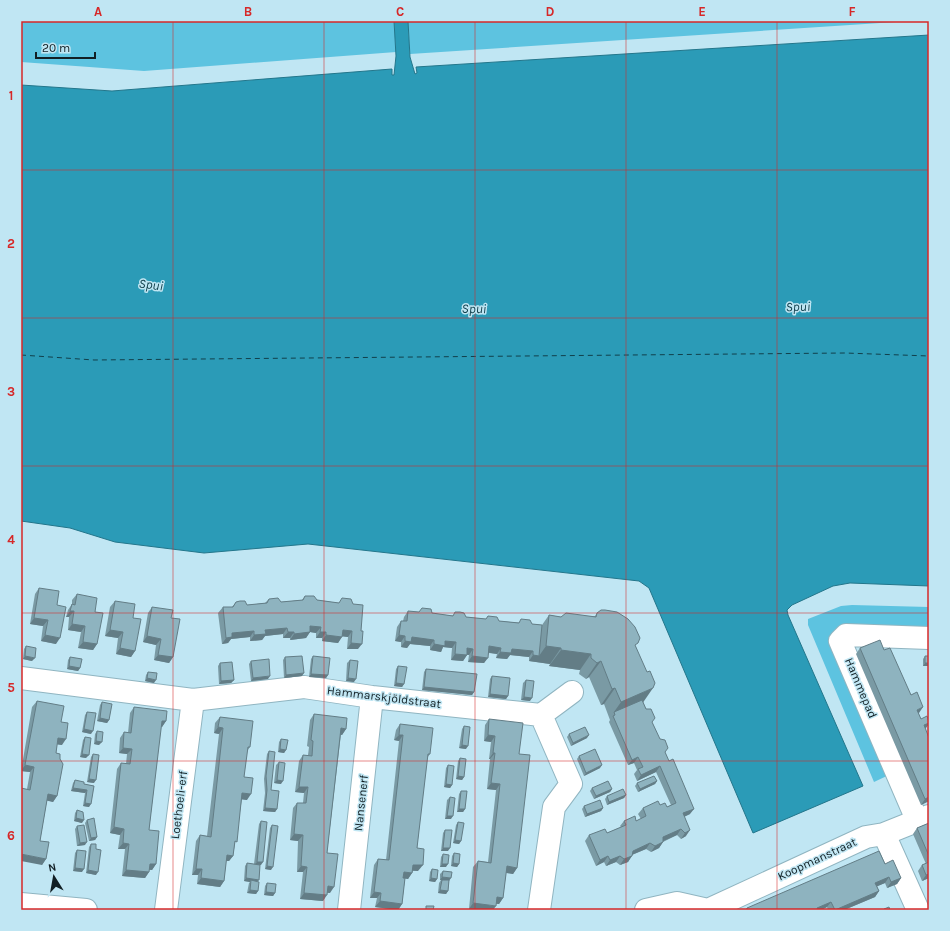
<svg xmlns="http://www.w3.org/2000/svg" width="950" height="931" font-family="Karla,sans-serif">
	<rect width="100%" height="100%" fill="#c0e6f3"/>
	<path fill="#5dc3e0" d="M21,21H394L396,52L144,71L21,62Z
		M408,21H911L410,54Z
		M852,605L929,607V635L845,630L891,774L874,782L808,625V619L841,606Z"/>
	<path fill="#2b9bb7" stroke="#23768b" d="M394,21H408L410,57L415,74L417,73L416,67L929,35V586L850,583L833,586L792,605L787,610L788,615L863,786L753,833L649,588L639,581L308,544L204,553L115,542L70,528L21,521V85L112,91L392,69V75H394L396,56Z"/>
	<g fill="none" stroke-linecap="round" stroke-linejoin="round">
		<path stroke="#11404c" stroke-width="1" stroke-dasharray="5 4" stroke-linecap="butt" d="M21,355L94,360L845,353L929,356"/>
		<defs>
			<path id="minor" d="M21,678L193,700L304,687L372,697L541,715L571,784L554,807L539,910
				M541,715L572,692
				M917,820L840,641L846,635L929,638
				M884,834L918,910
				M21,904L86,910
				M166,910L193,700
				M349,910L372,697
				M646,910L677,903L708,910
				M708,910L866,837L884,834L929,816"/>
		</defs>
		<use href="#minor" stroke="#90b5c1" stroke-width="24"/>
		<use href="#minor" stroke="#fff" stroke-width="22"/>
	</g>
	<path fill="#7a9aa4" d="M39,588L57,605L56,644L41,641L43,626L30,624L35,594Z
		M77,594L95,612L97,644L93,650L78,648L81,632L68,630L69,617H66L68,610L72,604V600Z
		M305,596L317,600L339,603L351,599L358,649H347L348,637L342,636L338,643L322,641V638H316V633L310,632L306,638L290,640V638H283V634L265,636L262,640L250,641V637L231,639L228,643L222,644L218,613L223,607H232L236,602L247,605L265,603L269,599L281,602L302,600Z
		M115,601L133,618L135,651L131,657L116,654L118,638L105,636L110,607Z
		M152,607L171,618L173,657L169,663L154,660L156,645L143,642L148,613Z
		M408,611L486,619L488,616L499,621L542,625L549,615L561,617L595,616L597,613L636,647L643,702L665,753L690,814L684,817L686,836L681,839L677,835L663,842L659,848L651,852L646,849L632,855L628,862L620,865L616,862L606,866L604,862L596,866L585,841L589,835L607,833L621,827L620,826L624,821H636L641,819L638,814L643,808L660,805L667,807L671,805L656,772L637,781L634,774L637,770L634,763L628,765L609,722L610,720L604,704L601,705L589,677L586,679L579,674L580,670L549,666L550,664L529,661V657L510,655L507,659L496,658L497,654L489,653L484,663L468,662L469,655H467L463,661L451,660L452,648L443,647L441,652L430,650V646L410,644L407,648L401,647V642L395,641L397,627L401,621H403L404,617Z
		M26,646L32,661L23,659L24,649Z
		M860,648L884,650L911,695L919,713H918L921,719L929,722V724L925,729L929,801L921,805L856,654Z
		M313,656L328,675L326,678L309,677L311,659Z
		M925,656H929V666H923V659Z
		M70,657L80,668L78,671L67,669L68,660Z
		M285,657L302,676L284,678L283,660Z
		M350,660L354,682L346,681L347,663Z
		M251,661L268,679L251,681L249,664Z
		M220,663L234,680L231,683L219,684L218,666Z
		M398,666L404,684L402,687L394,686L396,669Z
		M426,669L474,692L472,695L422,690L424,672Z
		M148,672L154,683L145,681L146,675Z
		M492,676L508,696L506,699L488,697L490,679Z
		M526,680L530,701L521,700L523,683Z
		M37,701L61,722L62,745L57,744L56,753L60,759L57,796L53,802L47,800L40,841L46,859L42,865L27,789L30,772L21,771L32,707Z
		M102,702L109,720L107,723L97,721L100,705Z
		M134,707L166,721L162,727H161L149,830L156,864L152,870H149V872L145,878L122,876L125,849H118L120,835L110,833L117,769L121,763L126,764L127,754L119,753L120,738L124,732L128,733L130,713Z
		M87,712L91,734L82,732L85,715Z
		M314,714L346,729L342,735L341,734L327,853L330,893H327L323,901L300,899L303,872H297L298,841L290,840L293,808L297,803H303L304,793L295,792L299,761L303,755H308L309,747L307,746L310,720Z
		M220,717L250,747L247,751L244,777L247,800L242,799L233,856L229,861H226L224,881L220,887L197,884L198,875H192L196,841L200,835L207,836L219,734L214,733L215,723Z
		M489,719L519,754L517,868L513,874L506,873L503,898L499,904H496L469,909L473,867L478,861L488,862L496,790L487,789L490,759H489L491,742L484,741L485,725Z
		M400,724L430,754L427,758L417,848L418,871H413L412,873L408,879L405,878L402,904L398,910L375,907L377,898H370L374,865L378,859L386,860L399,741L394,740L396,730Z
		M464,726L466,749L459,748L462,729Z
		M97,731L99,745L94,744L95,734Z
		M569,734L587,738L571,746L567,737Z
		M85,737L86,758L80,757L83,740Z
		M281,739L286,750L284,753L278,752L279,742Z
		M269,751L271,790L277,809L275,812L263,811L265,793L264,779L267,754Z
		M93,754L94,783L87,782L91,757Z
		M579,756L600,768L584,776L577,759Z
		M460,758L464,777L462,780L456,779L458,761Z
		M279,762L281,784L274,783L276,765Z
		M448,765L452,785L450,788L444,787L446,768Z
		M75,780L84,784L94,786L89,807L83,806L85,793L71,791L73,783Z
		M657,781L655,784L638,792L635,786L637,783Z
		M592,788L612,789L610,792L594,799L590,791Z
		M461,791L465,809L463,812H457L459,794Z
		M626,795L624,798L607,805L605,799L607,796Z
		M450,797L451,819H445L447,800Z
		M584,806L603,808L601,811L585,817L582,809Z
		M77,810L82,823L74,821L75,813Z
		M87,820L97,837L95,840L89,841L85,823Z
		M261,821V865H260L259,880L257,881L258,891L256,894L247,893L249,883L250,882L244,881L245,866L247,863L254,864L259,824Z
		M458,822L461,841L459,844L453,843L456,825Z
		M929,823V878L922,881L918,871L922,865L926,864L913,834L917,828Z
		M272,825L271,870L265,869L270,828Z
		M77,826L85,845L77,846L75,829Z
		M445,830L448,851H441L443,833Z
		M91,844L96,875L86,873L89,847Z
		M77,850L82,872L73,871L75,853Z
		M454,853L459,864L457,867L451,866L452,856Z
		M443,854L446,867H440L441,857Z
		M885,864L901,878L897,884L887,888L885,883L877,886L879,891L875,897L844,910H828L827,907L821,910H745L747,908Z
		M432,869L437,879L435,882L429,881L430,872Z
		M443,871L449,881L448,891L446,894L438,893L439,883L441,880H440V874Z
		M267,883L275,893L273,896L264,895L265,886Z"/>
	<path fill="#637d86" d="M70,611H74L69,617H66Z
		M34,618L48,620L43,626L30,624Z
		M72,624L85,626L81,632L68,630Z
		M310,626L321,627L316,633L310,632L306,638L290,640L294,634Z
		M287,628L283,634L265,636L262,640L250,641L254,635L265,630Z
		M110,630L123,632L118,638L105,636Z
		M343,630L352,631L348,637L339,636Z
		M254,631L250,637L231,639L228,643L222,644L226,638L232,633Z
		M288,632H294L290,638H283Z
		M320,632H326L322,638H316Z
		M45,635L60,638L56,644L41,641Z
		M326,635L342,637L338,643L322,641Z
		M399,635L405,636L401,642L395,641Z
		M147,636L161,639L156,645L143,642Z
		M412,637L434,640L430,646L410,644L407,648L401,647L405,641Z
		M445,641L456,642L452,648L443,647L441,652L430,650L434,644Z
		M83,642L97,644L93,650L78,648Z
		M351,643L362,644L358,649H347Z
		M489,646L501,648L497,654L485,652Z
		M546,646L561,648L550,664L529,661L533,655L539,656Z
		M120,648L135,651L131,657L116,654Z
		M467,648L473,649L469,655L463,654Z
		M512,649L533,651L529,657L510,655L507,659L496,658L500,652Z
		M561,650L591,654L580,670L549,666Z
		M455,654L467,655L463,661L451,660Z
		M158,655L173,657L169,663L154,660Z
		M25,656L35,658L32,661L23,659Z
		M472,656L488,658L484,663L468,662Z
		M601,661L589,677L586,679L597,663Z
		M925,663H929V666H923Z
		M69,666L80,668L78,671L67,669Z
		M304,673L302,676L284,678L286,675Z
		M311,674L328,675L326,678L309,677Z
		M270,676L268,679L251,681L253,678Z
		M147,678L156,680L154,683L145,681Z
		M348,678L356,679L354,682L346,681Z
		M234,680L231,683L219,684L221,681Z
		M396,683L404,684L402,687L394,686Z
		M424,687L474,692L472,695L422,690Z
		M615,688L604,704L601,705L612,689Z
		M653,688L642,704L615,715L614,712L621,702Z
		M490,694L508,696L506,699L488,697Z
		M524,697L532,698L530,701L521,700Z
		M923,707L919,713L913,716L917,710Z
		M100,718L109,720L107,723L97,721Z
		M162,721H166L162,727H157Z
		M929,723V724L925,729L924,725Z
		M218,727L223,728L219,734L214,733Z
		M341,728L346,729L342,735L337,734Z
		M84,729L93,731L91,734L82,732Z
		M399,735H403L399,741L394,740Z
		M488,735L495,736L491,742L484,741Z
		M589,735L587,738L571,746L573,743Z
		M58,738L66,739L62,745L54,744Z
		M96,741L102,742L99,745L94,744Z
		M462,745L468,746L466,749L459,748Z
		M123,748L132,749L127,754L119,753Z
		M280,749L286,750L284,753L278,752Z
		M493,753H495L490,759H489Z
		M82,754L89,755L86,758L80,757Z
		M638,757L634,763L628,765L632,760Z
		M25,765L34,767L30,772L21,771Z
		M602,765L600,768L584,776L586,773Z
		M660,766L656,772L637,781L641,775Z
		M458,776L464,777L462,780L456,779Z
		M89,779L96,780L94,783L87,782Z
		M277,780L283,781L281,784L274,783Z
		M657,781L655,784L638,792L640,789Z
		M491,783L500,784L496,790L487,789Z
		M446,784L452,785L450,788L444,787Z
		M299,787H308L304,793L295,792Z
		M73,788L87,790L85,793L71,791Z
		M612,789L610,792L594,799L596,796Z
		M242,793L251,794L247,800L238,799Z
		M48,794L57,796L53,802L44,800Z
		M626,795L624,798L607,805L609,802Z
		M929,797V801L921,805L925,799Z
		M85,803L91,804L89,807L83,806Z
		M265,808L277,809L275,812L263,811Z
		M603,808L601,811L585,817L587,814Z
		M459,809H465L463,812H457Z
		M694,809L690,814L679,819L683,813Z
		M447,816H453L451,819H445Z
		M76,818L84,820L82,823L74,821Z
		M114,827L124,829L120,835L110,833Z
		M681,829L677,835L659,843L663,837Z
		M690,830L686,836L681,839L685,833Z
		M294,834L303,835L298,841L290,840Z
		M97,837L95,840L89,841L91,838Z
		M455,840L461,841L459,844L453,843Z
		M87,842L85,845L77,846L80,843Z
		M663,842L659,848L651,852L655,846Z
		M123,843L129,844L125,849H118Z
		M650,843L646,849L629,856L633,851Z
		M443,848H450L448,851H441Z
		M21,854L46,859L42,865L21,861Z
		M227,855L233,856L229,861H223Z
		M608,856L604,862L596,866L600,860Z
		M620,856L616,862L606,866L610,860Z
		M632,856L628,862L620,865L624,859Z
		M257,862H263L261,865H254Z
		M453,863L459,864L457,867L451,866Z
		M150,864H156L152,870L146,869Z
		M442,864H448L446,867H440Z
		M413,865H423L418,871L409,870Z
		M267,866L273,867L271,870L265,869Z
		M301,866L307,867L303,872H297Z
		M507,866L517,868L513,874L502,872Z
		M75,868L84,869L82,872L73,871Z
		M196,869H202L198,875H192Z
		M88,870L98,872L96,875L86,873Z
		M126,870L149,872L145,878L122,876Z
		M404,872L412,873L408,879L400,878Z
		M929,874V878L922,881L926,875Z
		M442,877L451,878L449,881L440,880Z
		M889,877L885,883L871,889L875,883Z
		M201,878L224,881L220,887L197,884Z
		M246,878L259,880L256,882L251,880L250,882L244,881Z
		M431,878L437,879L435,882L429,881Z
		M901,878L897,884L887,888L891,882Z
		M328,886L334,887L330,893L324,892Z
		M250,890L258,891L256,894L247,893Z
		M440,890L448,891L446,894L438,893Z
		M879,891L875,897L844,910H835Z
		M266,892L275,893L273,896L264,895Z
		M374,892L381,893L377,898H370Z
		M304,893L327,895L323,901L300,899Z
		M497,897L503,898L499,904L493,903Z
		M380,901L402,904L398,910L375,907Z
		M831,902L827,907L821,910H815L817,908Z
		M473,903L496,906L493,910L469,909Z"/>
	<path fill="#8eb3bf" stroke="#637d86" d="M39,588L59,591L57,605L66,607L60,638L45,635L48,620L34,618Z
		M77,594L97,598L95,612L103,613L97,644L83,642L85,626L72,624L74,611H70L72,604L75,605Z
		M305,596H314L317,600L339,603L342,598L351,599L353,604L363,605L361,631H363L362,644L351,643L352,631L343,630L342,637L326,635V632H320L321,627L310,626V632L294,634V632H288L287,628L265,630L266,634L254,635V631L232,633V637L226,638L223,607H233L236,602L240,601H245L247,605L267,603L269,599L278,598L281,602L303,600Z
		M115,601L135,604L133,618L141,619L135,651L120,648L123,632L110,630Z
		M152,607L173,610L171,618L180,619L173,657L158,655L161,639L147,636Z
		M422,608L431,609L432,613L453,616L455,612H460L464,613L466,617L486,619L488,616L497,617L499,621L519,623L521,619L530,620L532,624L542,625L539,656L533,655V651L512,649L511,653L500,652L501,648L489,646L488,658L472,656L473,649L467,648V655L455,654L456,642L445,641V646L434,644V640L412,637L411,642L405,641V636L399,635L401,621H407L408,611L419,612Z
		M601,610H605L617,612L628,619L635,627L640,638L638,643L635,645L647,672L650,671L655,683L653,688L621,702L615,688L612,689L601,661L597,663L591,658V654L561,650V648L546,646L549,615L561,617L566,613L596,617L597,613Z
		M880,640L884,650L890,648L911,695L917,692L923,707L917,710L921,719L927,716L929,722V723L924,725L929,738V797L925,799L860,648Z
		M26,646L36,648L35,658L25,656Z
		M302,656L304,673L286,675L285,657Z
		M313,656L330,658L328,675L311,674Z
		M925,656H929V663H925Z
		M70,657L82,659L80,668L69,666Z
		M269,659L270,676L253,678L251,661Z
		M350,660L358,661L356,679L348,678Z
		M232,662L234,680L221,681L220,663Z
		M398,666L407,667L404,684L396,683Z
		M426,669L477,674L474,692L424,687Z
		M148,672L157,673L156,680L147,678Z
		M492,676L510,678L508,696L490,694Z
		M526,680L534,681L532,698L524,697Z
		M642,700L646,709H651L655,718L652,722L660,739L665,740L668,748L665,752L669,761L673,759L694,809L683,813L690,830L685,833L681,829L663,837V842L655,846L650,843L633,851L632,856L624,859L620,856L610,860L608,856L600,860L589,835L605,829L607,833L626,825L624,821L635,816L636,821L646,816L643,808L658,801L660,805L665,803L667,807L676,803L660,766L641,775L638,769L643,767L638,757L632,760L613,716L615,715L614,712Z
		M37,701L64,706L61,722L68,723L66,739L58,738L56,753L60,754V759L63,764L57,796L48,794L40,841L49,842L46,859L21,854V788L30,790L32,779L34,767L25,765Z
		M102,702L112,704L109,720L100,718Z
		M134,707L167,711L166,721H162L149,830L159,831L156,864H150L149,872L126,870L129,844L123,843L124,829L114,827L121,763L130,764L132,749L123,748L124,732L131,733Z
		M87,712L96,713L93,731L84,729Z
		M314,714L347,718L346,729L341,728L327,853L338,854L334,887L328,886L327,895L304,893L307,867L301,866L303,835L294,834L297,803H306L308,787H299L303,755L312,756L313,741L311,740Z
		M220,717L253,721L250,747H248L244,777L253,778L251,794L242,793L237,842L235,841L233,856L227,855L224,881L201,878L202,869H196L200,835L211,837L223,728L218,727Z
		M489,719L523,723L519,754L530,755L517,868L507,866L503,898L497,897L496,906L473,903L478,861L491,863L500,784L491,783L495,753H493L495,736L488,735Z
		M400,724L433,728L430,754H428L417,848L424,849L423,865H413L412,873L404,872L403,878H405L402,904L380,901L381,893L374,892L378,859L389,860L403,735H399Z
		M464,726L470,727L468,746L462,745Z
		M585,727L589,735L573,743L569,734Z
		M97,731L103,732L102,742L96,741Z
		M85,737L91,738L89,755L82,754Z
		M281,739L288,740L286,750L280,749Z
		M595,749L602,765L586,773L579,756Z
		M269,751L275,752L271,790L279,791L277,809L265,808L267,790L266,776Z
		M93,754L99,755L96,780L89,779Z
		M460,758L466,759L464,777L458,776Z
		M279,762L285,763L283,781L277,780Z
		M448,765L454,766L452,785L446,784Z
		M654,776L657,781L640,789L637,783Z
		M75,780L84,782V784L94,786L91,804L85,803L87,790L73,788Z
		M608,781L612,789L596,796L592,788Z
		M623,789L626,795L609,802L607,796Z
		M461,791H467L465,809H459Z
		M450,797L455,798L453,816H447Z
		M600,800L603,808L587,814L584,806Z
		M77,810L83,812L84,820L76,818Z
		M94,818L97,837L91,838L87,820Z
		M261,821L267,822L263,862H257Z
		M458,822L464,823L461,841L455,840Z
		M929,823V856L917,828Z
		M84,825L87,842L80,843L77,826Z
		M272,825L278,826L273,867L267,866Z
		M445,830H452L450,848H443Z
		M91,844H96V849L101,850L98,872L88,870Z
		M77,850L86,851L84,869L75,868Z
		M879,851L885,864L893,860L901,878L891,882L889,877L875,883L879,891L835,910L831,902L817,908L818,910H747V908Z
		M454,853L460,854L459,864L453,863Z
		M443,854L449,855L448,864H442Z
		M929,862V874L926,875L922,865Z
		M247,863L260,865L259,880L246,878Z
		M432,869L438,870L437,879L431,878Z
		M443,871L452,872L451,878L442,877Z
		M251,880L259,882L258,891L250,890Z
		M442,880H449L448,891L440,890Z
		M267,883L276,884L275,893L266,892Z
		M426,906H434L433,910H426Z
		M889,907L890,910H884V909Z"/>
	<path fill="none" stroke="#d62828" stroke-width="1" stroke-opacity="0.55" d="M173,21V910M324,21V910M475,21V910M626,21V910M777,21V910M21,170H929M21,318H929M21,466H929M21,613H929M21,761H929"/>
	<g text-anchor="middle" stroke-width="3" stroke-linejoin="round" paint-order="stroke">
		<g font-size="12" fill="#111f24" stroke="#c0e6f3">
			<text transform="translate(861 688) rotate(67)" y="4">Hammepad</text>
			<text transform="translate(384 697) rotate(7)" y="4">Hammarskjöldstraat</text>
			<text transform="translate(361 803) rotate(-84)" y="4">Nansenerf</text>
			<text transform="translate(179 805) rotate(-83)" y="4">Loethoeli-erf</text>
			<text transform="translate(817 859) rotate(-25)" y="4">Koopmanstraat</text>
		</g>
		<g font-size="13" font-style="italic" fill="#11404c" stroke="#c0e6f3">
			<text transform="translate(151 284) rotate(7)" y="5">Spui</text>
			<text transform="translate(798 306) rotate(-1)" y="5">Spui</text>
			<text transform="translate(474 308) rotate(1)" y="5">Spui</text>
		</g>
	</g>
	<rect width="950" height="931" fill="none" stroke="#c0e6f3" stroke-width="44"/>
	<g transform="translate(54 877) rotate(349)" stroke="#c0e6f3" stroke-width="3" paint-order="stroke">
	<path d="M0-3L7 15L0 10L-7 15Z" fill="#111f24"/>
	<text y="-6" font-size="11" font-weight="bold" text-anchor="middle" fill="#111f24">N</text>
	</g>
	<path d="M36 52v6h59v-6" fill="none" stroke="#111f24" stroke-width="2"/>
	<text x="42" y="52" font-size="12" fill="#111f24" stroke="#c0e6f3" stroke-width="3" paint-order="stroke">20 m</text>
	<rect x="22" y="22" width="906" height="887" fill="none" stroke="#d62828" stroke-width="1.5"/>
	<g font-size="13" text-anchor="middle" font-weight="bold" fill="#d62828">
		<text x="98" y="16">A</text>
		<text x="248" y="16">B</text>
		<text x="400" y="16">C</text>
		<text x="550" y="16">D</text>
		<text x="702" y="16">E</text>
		<text x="852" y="16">F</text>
		<text x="11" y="100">1</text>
		<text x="11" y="248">2</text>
		<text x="11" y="396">3</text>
		<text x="11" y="544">4</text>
		<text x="11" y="692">5</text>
		<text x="11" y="840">6</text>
	</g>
</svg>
